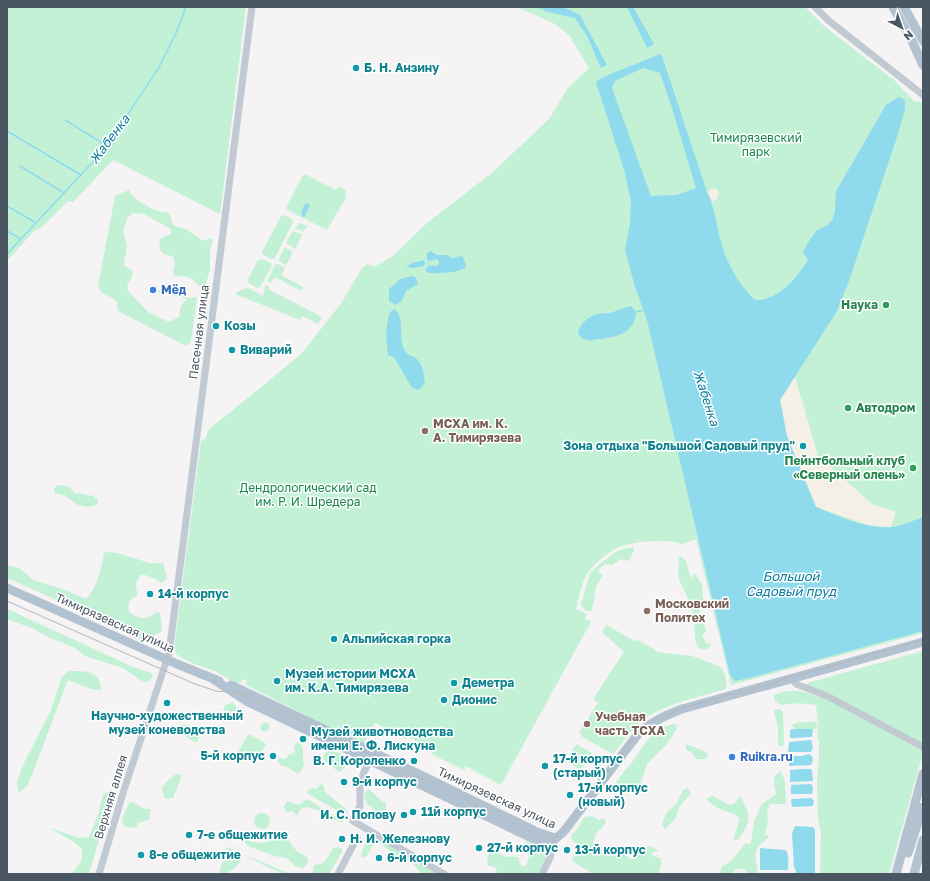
<svg xmlns="http://www.w3.org/2000/svg" width="930" height="881" font-family="'Golos Text',sans-serif">
	<rect width="100%" height="100%" fill="#f5f3f3"/>
	<path fill="#c3f1d5" d="M7,7H246L220,214L113,160L73,202L68,201L42,227L34,231L7,261Z
		M517,7H805L825,27L894,80L915,102L917,101L922,103L923,106V633L731,685L696,539L683,544C667,538 627,541 613,550C603,556 592,566 586,576C581,583 579,599 576,609L587,614L585,619L591,622L501,785L466,766L464,769L468,772L431,754L433,750L428,747L426,751L418,747L421,743L407,736L405,739L398,735L400,732L394,729L393,730L390,728L389,730L375,723L363,744L246,685L247,681L242,679L241,682L235,683L215,671L194,664L177,655L175,653L176,649L174,648L201,441L206,438L208,430L265,384L303,352L342,302L362,268L368,264L374,267L393,256L427,223L493,172L549,119L568,88L589,68L569,35L555,24Z
		M305,174L336,190L338,186L346,190L345,199L327,230L287,210L286,208L303,175Z
		M129,190C131,193 132,196 135,198C141,203 159,214 167,212L170,214L172,223L175,226L188,230L203,241L211,238L213,240L210,250V269L205,287L202,288C198,286 196,282 192,279C187,276 181,276 175,276L173,272L175,263L173,257C161,254 157,250 161,238L171,234V229L144,214L133,213L128,217L123,231L127,245L124,265L132,270L133,275L128,283L127,289L130,293L148,312L169,322L179,317L181,306L187,299L157,292L158,290L189,298L194,297L197,299L191,341L186,346L118,311L117,301L101,292L98,286L115,196Z
		M284,215L292,219L293,222L275,258L272,259L263,255L262,252L281,216Z
		M300,223L307,226L303,232L295,228Z
		M294,231L302,235L295,249L286,243L292,232Z
		M284,248H286L293,252L286,265L279,261V259Z
		M262,259L271,263L272,266L260,287L257,288L249,283L247,281L258,260Z
		M278,264L285,268L281,275L303,287L301,291L275,277L271,283L268,282L267,281L275,265Z
		M265,285L270,286L268,289L322,317L318,324L302,316L300,320L235,294C249,284 249,289 263,296Z
		M57,485L68,486L75,493L93,496L98,500L97,505L88,507L78,505L65,496L55,493L54,489Z
		M633,547L634,550L630,559L628,561L621,559L612,565L605,564L599,569V572L603,575L596,586L594,601L591,611H586C578,603 581,604 584,595C586,589 587,582 589,576C592,569 611,555 618,551C623,548 628,548 633,547Z
		M104,552L117,553L150,563H163L167,579L161,583L156,579L142,574C135,581 135,585 138,595C130,599 127,602 129,612C140,619 145,621 156,612L160,613L162,628L161,632L144,640L134,635L127,630L114,626L99,617L77,609L7,578V565L19,568L33,580L65,590L86,599C97,588 102,567 104,552Z
		M680,556L686,561L691,579L694,573L702,584L703,598L705,606L700,602C697,612 705,622 706,632L702,635L706,643L711,644L708,649C703,650 700,650 697,645C694,638 695,622 693,614C690,601 684,590 679,579C676,573 681,568 678,560Z
		M7,609L133,667L151,673L153,677L149,681L143,682L123,668L85,656L75,648L46,636L34,629L7,619Z
		M606,625L635,641L638,640L652,648L657,652L692,656L721,667C725,672 727,682 726,689C700,697 667,703 644,719C632,729 623,742 613,754L581,736L582,734L579,732L598,703L593,699L624,652L602,632Z
		M923,651V753L889,874H820L821,832L818,819L817,784L818,767L819,761V741L817,737L818,723L816,705C804,703 794,703 782,705C776,703 774,701 774,695C789,688 804,690 818,697L819,691L808,686L807,683Z
		M69,671C85,671 101,670 101,690L91,689L68,680L28,785L19,793L17,783L22,767L50,712L62,677Z
		M233,702L238,709L233,712L223,710L225,705Z
		M779,709L783,712L784,742L783,746H780L778,744V726L774,712L775,710Z
		M814,721L817,723V727L815,729H796L792,726L793,724C800,721 807,723 814,721Z
		M260.5 727a4.5 4.5 0 1 1 9 0a4.5 4.5 0 1 1-9 0Z
		M187,724L190,728L198,730L201,733L197,742C190,741 185,735 180,730L182,726Z
		M674,724L677,726L676,730L667,744L647,764L641,782L628,794L619,788L616,782C620,776 625,771 630,765C644,747 649,730 674,724Z
		M248,735H251L266,744L256,763L243,760L237,756L239,750Z
		M297,742C307,747 301,757 304,765L299,774L290,769L289,767L282,766L277,761L279,758L286,759L288,755L292,754L295,752L294,747L296,743Z
		M576,744L592,753L581,770L566,761Z
		M686,744L706,752L708,755L707,758L703,759H696L691,752L686,750Z
		M328,750H332L350,758L345,767L340,772L326,763L323,756Z
		M600,758L604,760L593,778L589,775Z
		M781,771L785,782L786,804H770L767,811L768,822L765,835H768L769,837L759,846L755,854L758,874H747L745,869H735L732,874H721L720,872L722,866L730,862L746,843L749,844L751,842L754,822L761,805L776,794L774,782L775,775Z
		M176,774L182,775L173,798L165,799L162,788L166,782Z
		M320,784L324,786L325,792L346,809L348,813L338,811L310,795L307,792L310,788L317,789Z
		M687,788L691,793L679,807L676,818L665,829L662,825L666,813L676,804L683,790Z
		M369,789C375,794 379,800 386,803V810L376,813L371,806L367,805L364,794Z
		M108,792L112,794L115,803L110,813L105,818L89,874H74L73,873L82,859V849L74,842L48,827L79,838L89,837L98,815L103,794Z
		M712,796L730,805L735,803L740,796C752,817 751,821 738,840H733L740,819C734,812 731,814 723,810C717,808 711,804 706,799Z
		M307,799L343,821V823L324,816L318,810L307,807L302,808L296,816L293,811L286,812L284,807L287,801L299,805Z
		M130,801L145,809H150V819L138,823L136,828L126,827L122,823L123,816Z
		M465,809L540,843C553,852 545,863 538,874H498L495,867L489,866L487,865L488,855L495,847C498,849 499,853 502,855C506,858 513,856 518,857L521,866H526L529,858L527,849L529,847C526,839 523,836 515,836L512,832L481,817L473,818L466,815Z
		M254 821a8 8 0 1 1 16 0a8 8 0 1 1-16 0Z
		M592,816L599,820L604,818L606,822L602,828L596,833L593,843C598,856 602,856 616,856L619,853H623L630,859L638,857L643,848L650,846L659,851L652,852L653,856L660,858L662,863L658,874H593L573,862L572,859L577,852L579,846L571,839L572,834L577,830L584,817Z
		M281,833C290,837 290,845 297,851C301,854 305,855 308,859V863L303,868L295,866L287,858L274,856L248,846L243,840L237,838L239,834L246,836L252,842L266,843L275,835Z
		M375,837L385,841L397,851L409,856L439,874H422L412,863L398,859L390,851L378,842L372,846L367,856L361,858L362,851L369,838Z
		M227,847L290,874C275,874 256,860 243,854C238,852 232,851 227,850Z
		M339,847L343,850L329,874H315L313,872V867L315,865C326,864 328,857 333,848Z
		M231,853L239,855L241,861C235,868 229,874 219,874L223,860Z"/>
	<path fill="#f5f0e5" d="M712,188L717,189C720,195 718,199 713,202L707,192Z
		M795,377L818,456L872,504L896,512L891,527L871,526L816,507L787,436L780,400Z"/>
	<path fill="#90daee" fill-rule="evenodd" d="M537,7H563L580,15L607,65L601,68L587,36L575,18L548,12Z
		M627,7H633L654,44L647,48Z
		M660,54L662,56L707,192C715,207 716,225 721,242C727,264 739,285 755,300C778,301 797,278 808,260L803,252L809,241L817,230L828,225L832,220L835,212L836,191L886,105L899,97L905,100V109L897,137L850,278L837,311L780,400L787,436L816,507C839,516 865,529 891,527C901,526 913,521 923,517V631L749,678L735,681L730,675L647,320L635,287L625,250L630,223L631,202L625,173L596,82L598,80L606,76ZM643,68L660,73L671,105L696,188L677,195L651,196L612,88L615,81Z
		M307,203L310,205L305,216L303,217C300,213 303,205 307,203Z
		M431,251L437,255H446L453,258L462,256L466,264L465,268C456,273 449,272 439,273C434,273 431,274 426,272V269L429,265L436,266L439,263L438,260L436,259L431,261L427,260V253Z
		M424,260L425,264L424,266L413,268L406,267L412,263Z
		M412,276L416,278L418,284L406,291L401,302L395,305L389,301V289L400,279Z
		M631,306L636,312C635,332 618,337 600,339C589,340 587,343 578,334C579,325 587,317 597,314C602,313 608,314 613,312C619,310 624,308 631,306Z
		M394,309C406,318 398,335 403,347C407,357 411,354 417,359C423,365 424,375 425,383L419,390L412,388L394,357L388,355C386,339 385,328 390,312Z
		M792,729H813L812,737L791,738L790,737V730Z
		M811,740L813,747L811,752H788L789,743L790,742Z
		M809,754L812,756L813,760L811,765L790,766L789,765V756H802Z
		M804,769H810L812,770L813,781L790,782V770Z
		M811,784L813,787L812,794H791V785Z
		M811,798L814,800L813,806L792,807L791,800L792,799Z
		M795,826L813,827L815,830V874H795L796,870L794,868L792,833Z
		M760,848L785,850C790,854 788,864 788,870H760Z"/>
	<g fill="none" stroke-linecap="round" stroke-linejoin="round">
		<path stroke="#90daee" stroke-width="1.5" d="M65,120L107,146
			M7,131L81,175
			M20,166L64,193
			M7,206L36,223
			M7,231L21,239
			M7,254L104,150L158,69L177,31L186,7
			M636,312L644,310"/>
		<path stroke="#c1cad2" stroke-width="7" d="M815,7L828,20L923,95
			M792,679L796,684L827,696L923,747
			M372,756L364,772L360,784V806L353,821L444,874
			M99,874L123,793L169,653L252,7
			M338,874L357,838
			M542,874L550,858L555,838"/>
		<path stroke="#b3c2d1" stroke-width="9" d="M893,7L911,39L923,65
			M904,7L923,41
			M7,588L177,664L219,681
			M213,679L248,702L534,839C547,845 555,841 565,830L638,734C650,722 666,715 682,709L923,642
			M231,685L425,777L537,832L555,838
			M908,853L923,807
			M896,874L923,774
			M914,874L923,840"/>
		<path stroke="#b5b8bd" stroke-width="1" d="M7,601L195,684L216,691L239,693L252,698L429,782L536,834C547,839 554,840 563,831L638,732L650,722L683,708L923,640"/>
	</g>
	<g fill="#0f9aa8" stroke="#fff" stroke-width="1.5">
		<circle cx="356" cy="68" r="4"/>
		<circle cx="216" cy="326" r="4"/>
		<circle cx="232" cy="350" r="4"/>
		<circle cx="803" cy="446" r="4"/>
		<circle cx="150" cy="594" r="4"/>
		<circle cx="334" cy="639" r="4"/>
		<circle cx="277" cy="681" r="4"/>
		<circle cx="454" cy="683" r="4"/>
		<circle cx="444" cy="700" r="4"/>
		<circle cx="167" cy="703" r="4"/>
		<circle cx="303" cy="739" r="4"/>
		<circle cx="273" cy="756" r="4"/>
		<circle cx="414" cy="761" r="4"/>
		<circle cx="545" cy="766" r="4"/>
		<circle cx="344" cy="782" r="4"/>
		<circle cx="570" cy="795" r="4"/>
		<circle cx="413" cy="812" r="4"/>
		<circle cx="404" cy="815" r="4"/>
		<circle cx="189" cy="835" r="4"/>
		<circle cx="342" cy="839" r="4"/>
		<circle cx="479" cy="848" r="4"/>
		<circle cx="567" cy="850" r="4"/>
		<circle cx="141" cy="855" r="4"/>
		<circle cx="379" cy="858" r="4"/>
	</g>
	<g fill="#3f7fe0" stroke="#fff" stroke-width="1.5">
		<circle cx="153" cy="290" r="4"/>
		<circle cx="732" cy="757" r="4"/>
	</g>
	<g fill="#2e9e5b" stroke="#fff" stroke-width="1.5">
		<circle cx="886" cy="305" r="4"/>
		<circle cx="848" cy="408" r="4"/>
		<circle cx="913" cy="468" r="4"/>
	</g>
	<g fill="#8d6e63" stroke="#fff" stroke-width="1.5">
		<circle cx="425" cy="431" r="4"/>
		<circle cx="647" cy="611" r="4"/>
		<circle cx="587" cy="724" r="4"/>
	</g>
	<g text-anchor="middle" stroke-width="3" stroke-linejoin="round" paint-order="stroke">
		<g font-size="12" font-weight="bold" fill="#0d838f" stroke="#fff" text-anchor="start">
			<text x="364" y="72">Б. Н. Анзину</text>
			<text x="224" y="330">Козы</text>
			<text x="240" y="354">Виварий</text>
			<text x="795" y="450" text-anchor="end">Зона отдыха "Большой Садовый пруд"</text>
			<text x="158" y="598">14-й корпус</text>
			<text x="342" y="643">Альпийская горка</text>
			<text x="285" y="678">Музей истории МСХА<tspan x="285" dy="14">им. К.А. Тимирязева</tspan></text>
			<text x="462" y="687">Деметра</text>
			<text x="452" y="704">Дионис</text>
			<text x="167" y="720" text-anchor="middle">Научно-художественный<tspan x="167" dy="14">музей коневодства</tspan></text>
			<text x="311" y="736">Музей животноводства<tspan x="311" dy="14">имени Е. Ф. Лискуна</tspan></text>
			<text x="265" y="760" text-anchor="end">5-й корпус</text>
			<text x="553" y="763">17-й корпус<tspan x="553" dy="14">(старый)</tspan></text>
			<text x="406" y="765" text-anchor="end">В. Г. Короленко</text>
			<text x="352" y="786">9-й корпус</text>
			<text x="578" y="792">17-й корпус<tspan x="578" dy="14">(новый)</tspan></text>
			<text x="421" y="816">11й корпус</text>
			<text x="396" y="819" text-anchor="end">И. С. Попову</text>
			<text x="197" y="839">7-е общежитие</text>
			<text x="350" y="843">Н. И. Железнову</text>
			<text x="487" y="852">27-й корпус</text>
			<text x="575" y="854">13-й корпус</text>
			<text x="149" y="859">8-е общежитие</text>
			<text x="387" y="862">6-й корпус</text>
		</g>
		<g font-size="12" fill="#17864f" stroke="#fff">
			<text x="756" y="142">Тимирязевский<tspan x="756" dy="14">парк</tspan></text>
			<text x="308" y="492">Дендрологический сад<tspan x="308" dy="14">им. Р. И. Шредера</tspan></text>
		</g>
		<g font-size="12" font-weight="bold" fill="#366cbe" stroke="#fff" text-anchor="start">
			<text x="161" y="294">Мёд</text>
			<text x="740" y="761">Ruikra.ru</text>
		</g>
		<g font-size="12" font-weight="bold" fill="#27864d" stroke="#fff" text-anchor="end">
			<text x="878" y="309">Наука</text>
			<text x="856" y="412" text-anchor="start">Автодром</text>
			<text x="905" y="465">Пейнтбольный клуб<tspan x="905" dy="14">«Северный олень»</tspan></text>
		</g>
		<g font-size="12" fill="#4a5661" stroke="#fff">
			<text transform="translate(199 332) rotate(-83)" y="4">Пасечная улица</text>
			<text transform="translate(115 623) rotate(24)" y="4">Тимирязевская улица</text>
			<text transform="translate(111 797) rotate(-73)" y="4">Верхняя аллея</text>
			<text transform="translate(497 798) rotate(25)" y="4">Тимирязевская улица</text>
		</g>
		<g font-size="12" font-weight="bold" fill="#785e54" stroke="#fff" text-anchor="start">
			<text x="433" y="428">МСХА им. К.<tspan x="433" dy="14">А. Тимирязева</tspan></text>
			<text x="655" y="608">Московский<tspan x="655" dy="14">Политех</tspan></text>
			<text x="595" y="721">Учебная<tspan x="595" dy="14">часть ТСХА</tspan></text>
		</g>
		<g font-size="13" font-style="italic" fill="#0c7c9b" stroke="#fff">
			<text transform="translate(109 139) rotate(-53)" y="5">Жабенка</text>
			<text transform="translate(707 398) rotate(72)" y="5">Жабенка</text>
			<text x="791" y="581">Большой<tspan x="791" dy="15">Садовый пруд</tspan></text>
		</g>
	</g>
	<rect width="930" height="881" fill="none" stroke="#4a5661" stroke-width="16"/>
	<g transform="translate(902 28) rotate(139)" stroke="#ffffff" stroke-width="3" paint-order="stroke">
	<path d="M0-3L7 15L0 10L-7 15Z" fill="#4a5661"/>
	<text y="-6" font-size="11" font-weight="bold" text-anchor="middle" fill="#4a5661">N</text>
	</g>
</svg>
